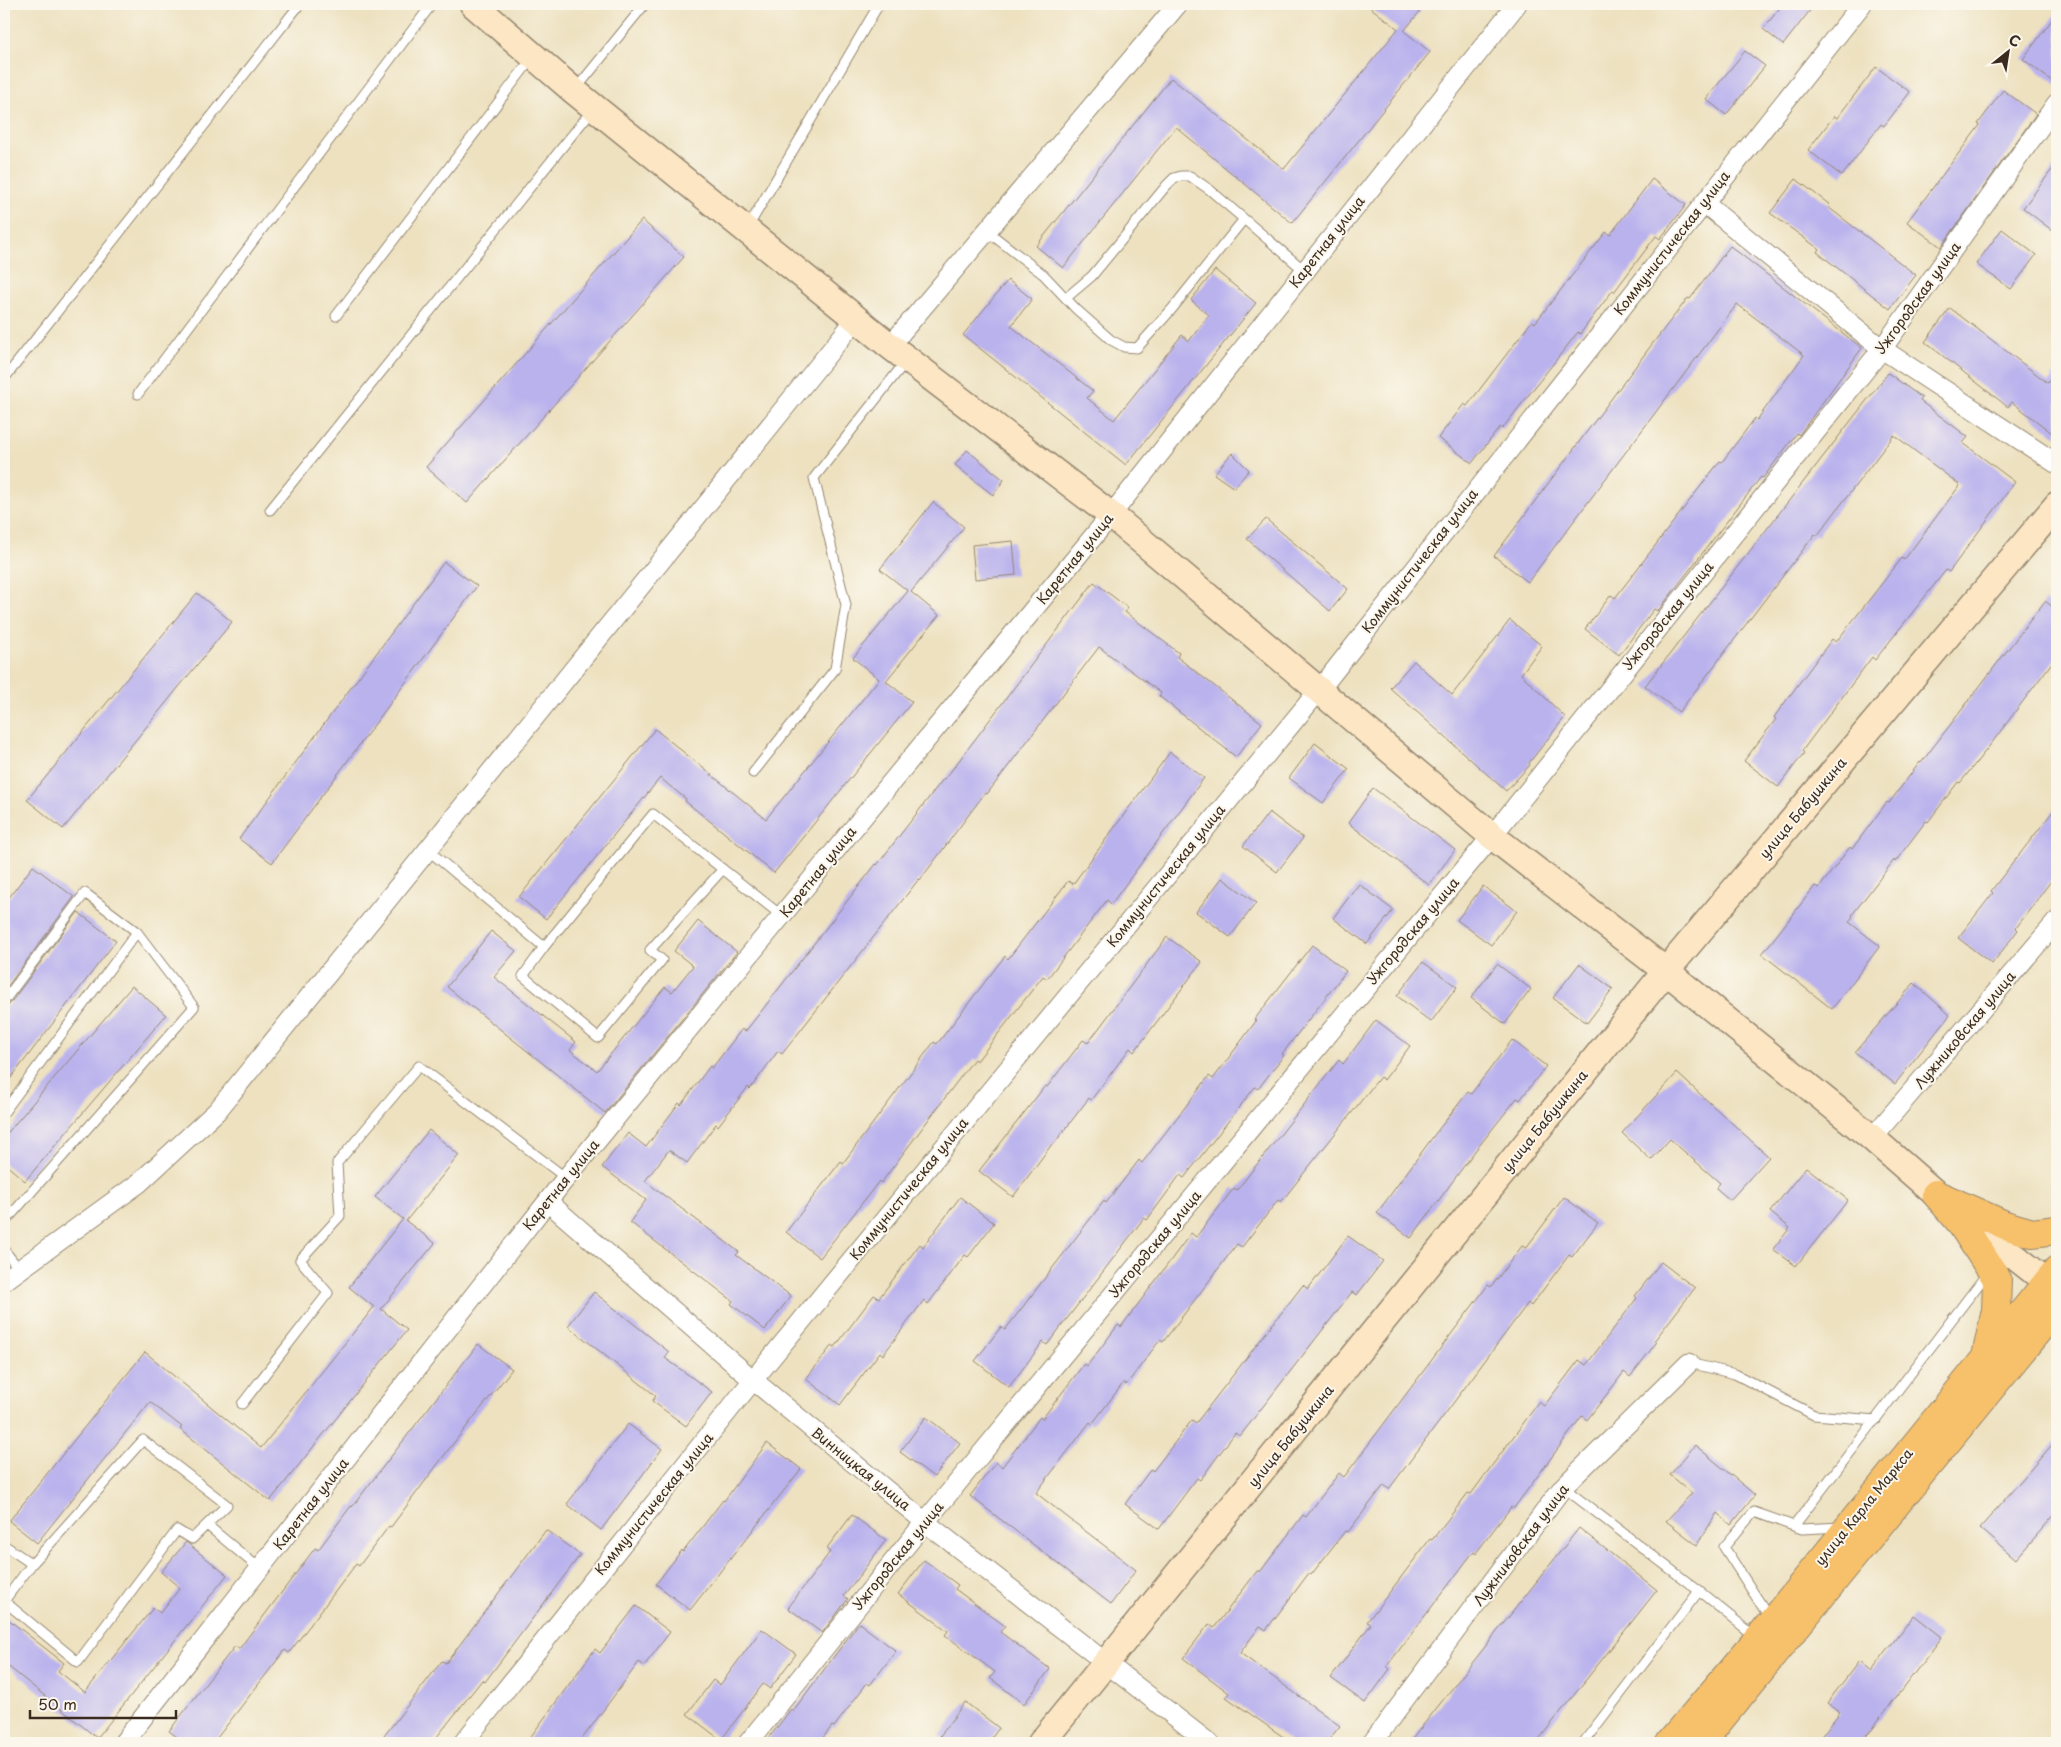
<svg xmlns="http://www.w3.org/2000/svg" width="2061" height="1747" font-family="'Playpen Sans',sans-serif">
	<rect width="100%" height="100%" fill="#fbf7ec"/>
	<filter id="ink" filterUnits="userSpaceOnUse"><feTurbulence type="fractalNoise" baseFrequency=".02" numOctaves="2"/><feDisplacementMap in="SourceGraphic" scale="10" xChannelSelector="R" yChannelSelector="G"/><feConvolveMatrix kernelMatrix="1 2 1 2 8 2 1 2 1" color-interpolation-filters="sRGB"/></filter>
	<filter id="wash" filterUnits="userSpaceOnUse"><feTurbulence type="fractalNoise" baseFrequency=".0096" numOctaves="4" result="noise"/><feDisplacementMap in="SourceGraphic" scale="20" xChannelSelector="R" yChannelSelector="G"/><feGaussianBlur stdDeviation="1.12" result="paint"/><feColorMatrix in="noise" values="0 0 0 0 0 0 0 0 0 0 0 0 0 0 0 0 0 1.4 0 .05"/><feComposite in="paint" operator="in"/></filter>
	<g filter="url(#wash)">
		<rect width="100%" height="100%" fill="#ede1c0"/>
		<g id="blocks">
			<path fill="#bab2ed" d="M1366,4H1426L1404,31L1430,52L1292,223L1176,127L1063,268L1036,246L1171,78L1284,169L1398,29Z
				M1783,4H1815L1783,45L1763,29Z
				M2057,13V85L2023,59Z
				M1745,51L1765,66L1726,115L1706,99Z
				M1876,67L1910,92L1884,126L1881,124L1842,176L1808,150L1834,116L1837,118Z
				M2003,90L2036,114L1941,247L1907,222L1980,125L1978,124Z
				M2057,163V234L2023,208Z
				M1652,179L1686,205L1660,239L1656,236L1614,292L1613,290L1580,334L1578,332L1502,429L1500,427L1472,463L1438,438L1464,404L1467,406L1532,321L1535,323L1606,232L1610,235Z
				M1796,179L1830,205L1828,207L1916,275L1890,309L1817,252L1819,249L1770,213Z
				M642,220L684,257L467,503L426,467Z
				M2002,229L2036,255L2011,289L1976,264Z
				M1730,246L1862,348L1799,435L1797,433L1763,478L1761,477L1661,607L1657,611L1654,609L1619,655L1585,629L1611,595L1615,598L1720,461L1722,462L1755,418L1757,420L1804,355L1737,304L1528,582L1494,556L1653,343L1688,298L1690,299Z
				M1215,270L1256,303L1126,465L963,335L1008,280L1032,299L1011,326L1093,391L1087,398L1114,420L1182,335L1189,341L1209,315L1191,300Z
				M1950,308L2048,383L2057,371V437L2012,402L2008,407L1925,342Z
				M1888,373L1922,398L1920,401L1968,437L1963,443L2015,482L1949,572L1946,570L1875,660L1872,657L1802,751L1804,753L1778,787L1744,761L1776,719L1774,717L1832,639L1836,642L1902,558L1904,560L1960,485L1894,435L1817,536L1815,534L1679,712L1645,686Z
				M967,450L1004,480L993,495L955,465Z
				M1232,453L1249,470L1234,488L1214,474Z
				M933,502L964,527L911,592L939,615L886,681L912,702L774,873L685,801L686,799L660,778L546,919L519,897L655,729L766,819L879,679L853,658L908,591L880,569Z
				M1266,519L1348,589L1330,611L1247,539Z
				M1013,541L1016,575L975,579L972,545Z
				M444,562L477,586L272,863L239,839Z
				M1094,582L1128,608L1125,612L1179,653L1177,657L1262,723L1236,757L1159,696L1161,693L1099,647L987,794L985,793L920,880L919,879L782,1054L778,1051L750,1089L748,1087L718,1126L716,1124L687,1163L669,1150L645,1181L739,1252L736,1255L791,1296L765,1330L731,1304L733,1301L630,1222L646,1200L602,1167L628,1133L646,1147L679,1103L681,1105L710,1066L712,1068L742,1029L745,1032L876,864L877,865L944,778L945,779Z
				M197,593L232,622L63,829L27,800Z
				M2045,601L2057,610V656L1991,744L1960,783L1958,782L1928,822L1926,821L1895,862L1894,860L1852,915L1853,916L1849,922L1880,946L1832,1009L1762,954L1815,886L1819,888L1850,847L1852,849L1887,802L1889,803L1920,762L1921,763Z
				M1510,620L1542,646L1521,674L1565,717L1529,763L1530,765L1506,791L1390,688L1414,661L1452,695Z
				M1315,743L1349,769L1323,803L1289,778Z
				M1170,752L1204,778L1111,904L1107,900L1047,979L1043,976L977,1061L974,1059L881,1183L879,1181L820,1258L786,1232L841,1161L843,1163L934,1042L937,1044L1005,956L1008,959L1068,881L1073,884Z
				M1373,788L1455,850L1429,885L1348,823Z
				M2057,806V873L2016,928L2018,930L1992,964L1958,938L1993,893L1991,891Z
				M1269,812L1303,838L1277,872L1243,846Z
				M33,866L74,897L4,991V904Z
				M1222,878L1256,903L1230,937L1196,912Z
				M1359,884L1393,910L1367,944L1333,918Z
				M1483,886L1517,911L1491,945L1457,920Z
				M78,912L116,941L4,1087V1007L9,1005Z
				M698,921L737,952L605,1113L447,987L491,931L516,951L494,977L576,1042L570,1050L597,1071L665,987L672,992L693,966L674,951Z
				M1167,937L1202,962L1134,1052L1130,1048L1091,1100L1089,1098L1053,1145L1052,1144L1013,1197L979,1171L1045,1086L1047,1087L1083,1040L1088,1043Z
				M1312,945L1346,971L1282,1054L1284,1055L1258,1089L1255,1087L1184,1178L1180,1175L1147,1220L1144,1218L1047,1345L1043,1342L1009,1387L975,1361L1001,1327L1005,1330L1104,1201L1106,1203L1139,1160L1142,1163L1209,1076L1213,1079L1256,1021L1254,1020Z
				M1423,962L1457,987L1431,1022L1397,996Z
				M1497,964L1531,989L1505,1024L1471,998Z
				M1579,964L1613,989L1587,1023L1553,998Z
				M1914,983L1950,1015L1895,1084L1855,1052Z
				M132,986L166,1015L25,1181L4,1163V1137Z
				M1376,1020L1410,1046L1384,1080L1380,1077L1281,1202L1278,1200L1242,1247L1237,1244L1163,1342L1160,1340L1126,1385L1124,1382L1092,1424L1090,1422L1036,1493L1136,1570L1111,1604L970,1496L996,1462L1002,1467L1040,1417L1042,1419L1084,1364L1087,1366L1118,1325L1121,1327L1191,1233L1196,1237L1234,1188L1237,1190L1339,1060L1343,1064Z
				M1512,1040L1546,1066L1520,1100L1517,1098L1475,1151L1411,1238L1377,1213L1435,1134L1468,1092L1471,1094Z
				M1677,1073L1769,1157L1730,1200L1716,1188L1720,1183L1670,1139L1651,1160L1622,1133Z
				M429,1130L459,1155L406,1221L435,1243L381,1309L407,1330L270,1501L180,1429L182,1427L150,1402L37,1543L9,1521L145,1352L261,1448L374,1307L349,1287L403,1219L375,1197Z
				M1806,1167L1848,1200L1796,1266L1773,1249L1790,1228L1770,1212Z
				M960,1197L994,1223L968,1257L965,1255L928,1304L924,1300L883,1355L880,1352L840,1405L806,1379L832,1345L835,1347L874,1295L879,1298L920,1244L923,1247Z
				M1564,1197L1598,1223L1572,1257L1569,1255L1531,1306L1528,1303L1389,1489L1384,1485L1348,1532L1345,1531L1311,1575L1309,1573L1266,1630L1260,1626L1240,1653L1340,1726L1326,1743H1292L1226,1697L1229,1693L1183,1658L1209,1624L1214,1628L1258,1570L1260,1572L1303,1515L1306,1517L1339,1473L1344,1477L1488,1285L1491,1287L1522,1246L1526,1248Z
				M1348,1236L1383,1261L1357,1295L1352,1292L1240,1436L1235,1433L1200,1480L1197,1478L1159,1529L1125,1504L1151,1469L1153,1471L1192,1420L1196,1423L1303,1285L1308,1289Z
				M1661,1262L1695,1288L1654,1341L1656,1343L1630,1377L1624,1372L1587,1420L1582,1416L1514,1508L1511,1507L1476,1553L1474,1551L1387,1666L1390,1669L1365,1703L1331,1678L1371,1624L1367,1622L1430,1539L1432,1540L1468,1493L1471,1494L1539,1402L1544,1406L1579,1360L1586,1365L1637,1298L1635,1296Z
				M594,1292L669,1352L665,1358L712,1392L686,1426L652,1401L656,1396L568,1326Z
				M478,1344L512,1369L449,1449L391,1527L389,1526L359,1566L356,1564L289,1653L285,1650L213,1743H185L169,1731L235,1646L239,1649L315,1548L318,1550L351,1506L352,1507Z
				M926,1417L960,1443L934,1477L900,1452Z
				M628,1424L662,1449L601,1530L567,1504Z
				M2057,1439V1512L2016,1559L1980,1528Z
				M767,1443L801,1469L690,1610L656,1584L682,1550L683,1552L723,1500L724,1501Z
				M1695,1445L1755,1495L1731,1525L1717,1513L1697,1545L1666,1521L1692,1493L1670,1475Z
				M852,1515L886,1540L844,1596L848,1599L822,1633L788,1608L830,1552L826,1549Z
				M1579,1528L1657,1590L1536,1743H1409Z
				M546,1530L580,1555L485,1682L482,1680L432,1743H393L384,1736L442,1661L446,1663Z
				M186,1542L227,1575L97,1738L4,1663V1616L64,1663L58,1671L85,1692L153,1608L160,1613L180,1588L161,1572Z
				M924,1560L958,1585L955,1589L1005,1626L1000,1632L1050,1669L1024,1704L990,1678L995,1672L945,1635L948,1631L898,1594Z
				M636,1606L670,1632L644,1666L639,1662L579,1743H526L595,1649L600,1653Z
				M1914,1615L1942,1637L1861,1743H1816L1840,1712L1827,1703L1859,1661L1871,1671Z
				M859,1623L896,1651L870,1685L867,1683L834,1727L832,1726L819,1743H765L791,1709L793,1711Z
				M762,1629L796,1654L770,1689L763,1684L721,1740L687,1714L713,1680L720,1685Z
				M965,1702L999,1728L988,1743H949L940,1736Z"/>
		</g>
	</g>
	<g filter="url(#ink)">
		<use href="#blocks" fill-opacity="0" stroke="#94866f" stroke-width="1"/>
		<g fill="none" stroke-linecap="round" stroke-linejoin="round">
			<defs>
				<path id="lane" d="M576,89L645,4
					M748,227L879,4
					M987,231L1044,275L1076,309L1111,340L1124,347L1137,348L1172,309L1244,219
					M1066,298L1092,276L1166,186L1174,178L1181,176H1190L1210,190L1305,271
					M336,316L532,58
					M4,379L300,4
					M138,394L432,4
					M270,510L593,109
					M753,773L835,669L846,605L814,478L906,361
					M428,850L544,947L653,814L782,916
					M544,947L523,976L598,1038L662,960L650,950L723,869
					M4,1001L85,893L137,932L4,1112
					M4,1223L194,1007L137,932
					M4,1250L20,1270
					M1689,1363L1735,1374L1814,1415L1876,1420
					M242,1404L328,1293L300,1260L340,1216L337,1163L419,1066L566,1178
					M143,1440L227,1505L192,1539L177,1530L78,1662L4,1601L32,1564Z
					M1563,1487L1699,1591L1756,1637
					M207,1525L260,1569
					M1794,1526L1989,1271
					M4,1545L32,1564
					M1771,1620L1724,1547L1754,1512L1802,1529L1841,1527
					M1583,1743L1699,1591"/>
				<path id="street" d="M1704,203L1882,349L2057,464
					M890,346L1178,4
					M1872,1138L2057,921
					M548,1202L753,1380L925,1522L1209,1743
					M4,1281L139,1183L217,1111L857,318
					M123,1743L562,1183L1111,515L1517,4
					M463,1743L753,1380L1320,689L1862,4
					M748,1743L925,1522L1492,836L1882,349L2057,103
					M1372,1743L1563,1487L1689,1363"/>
				<path id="secondary" d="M473,4L574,91L890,346L1111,515L1492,836L1666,971L1872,1138L1936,1194L2057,1290
					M1041,1743L1666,971L2057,505"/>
				<path id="primary" d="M1936,1194L1960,1222L1997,1279L1996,1310L1987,1352
					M1942,1197L2005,1225L2032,1233L2057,1230
					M1670,1743L1758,1639L2057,1270
					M1701,1743L2057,1307"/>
			</defs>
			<use href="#lane" stroke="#94866f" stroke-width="11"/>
			<use href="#street" stroke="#94866f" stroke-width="21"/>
			<use href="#secondary" stroke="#94866f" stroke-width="29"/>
			<use href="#primary" stroke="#94866f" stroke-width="30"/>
			<use href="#lane" stroke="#fff" stroke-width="9"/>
			<use href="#street" stroke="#fff" stroke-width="19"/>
			<use href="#secondary" stroke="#fce6c4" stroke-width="26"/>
			<use href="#primary" stroke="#f7c06b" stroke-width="28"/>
		</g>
	</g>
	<g text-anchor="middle" stroke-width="4" stroke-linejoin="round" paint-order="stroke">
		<g font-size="14" fill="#3b2a1e" stroke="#fbf7ec">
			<text transform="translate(1327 242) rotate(-52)" y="5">Каретная улица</text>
			<text transform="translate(1672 243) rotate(-52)" y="5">Коммунистическая улица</text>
			<text transform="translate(1918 298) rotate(-54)" y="5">Ужгородская улица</text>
			<text transform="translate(1075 559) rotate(-51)" y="5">Каретная улица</text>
			<text transform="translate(1420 561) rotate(-52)" y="5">Коммунистическая улица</text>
			<text transform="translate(1668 616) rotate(-51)" y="5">Ужгородская улица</text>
			<text transform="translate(1803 808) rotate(-50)" y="5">улица Бабушкина</text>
			<text transform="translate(818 872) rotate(-51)" y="5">Каретная улица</text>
			<text transform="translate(1166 876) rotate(-51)" y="5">Коммунистическая улица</text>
			<text transform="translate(1413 931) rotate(-50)" y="5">Ужгородская улица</text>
			<text transform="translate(1965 1030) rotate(-50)" y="5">Лужниковская улица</text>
			<text transform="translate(1545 1121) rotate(-51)" y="5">улица Бабушкина</text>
			<text transform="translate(561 1185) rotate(-51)" y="5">Каретная улица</text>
			<text transform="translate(909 1189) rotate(-51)" y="5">Коммунистическая улица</text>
			<text transform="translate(1155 1244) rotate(-50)" y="5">Ужгородская улица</text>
			<text transform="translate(1291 1436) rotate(-51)" y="5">улица Бабушкина</text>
			<text transform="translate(861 1469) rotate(39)" y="5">Винницкая улица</text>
			<text transform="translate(311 1504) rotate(-52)" y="5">Каретная улица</text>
			<text transform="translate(654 1504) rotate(-51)" y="5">Коммунистическая улица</text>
			<text transform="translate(1864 1507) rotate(-51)" y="5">улица Карла Маркса</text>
			<text transform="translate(1521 1545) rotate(-53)" y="5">Лужниковская улица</text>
			<text transform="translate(898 1556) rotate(-51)" y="5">Ужгородская улица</text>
		</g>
	</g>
	<rect width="2061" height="1747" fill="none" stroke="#fbf7ec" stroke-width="20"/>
	<g transform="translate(2008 52) rotate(30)" stroke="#fbf7ec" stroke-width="4" paint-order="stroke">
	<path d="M0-4L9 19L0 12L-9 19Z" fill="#3b2a1e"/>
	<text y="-8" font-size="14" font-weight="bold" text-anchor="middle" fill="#3b2a1e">С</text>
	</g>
	<path d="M30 1710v8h146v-8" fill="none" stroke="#3b2a1e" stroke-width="2.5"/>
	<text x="38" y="1710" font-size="15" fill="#3b2a1e" stroke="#fbf7ec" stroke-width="4" paint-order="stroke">50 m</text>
</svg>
